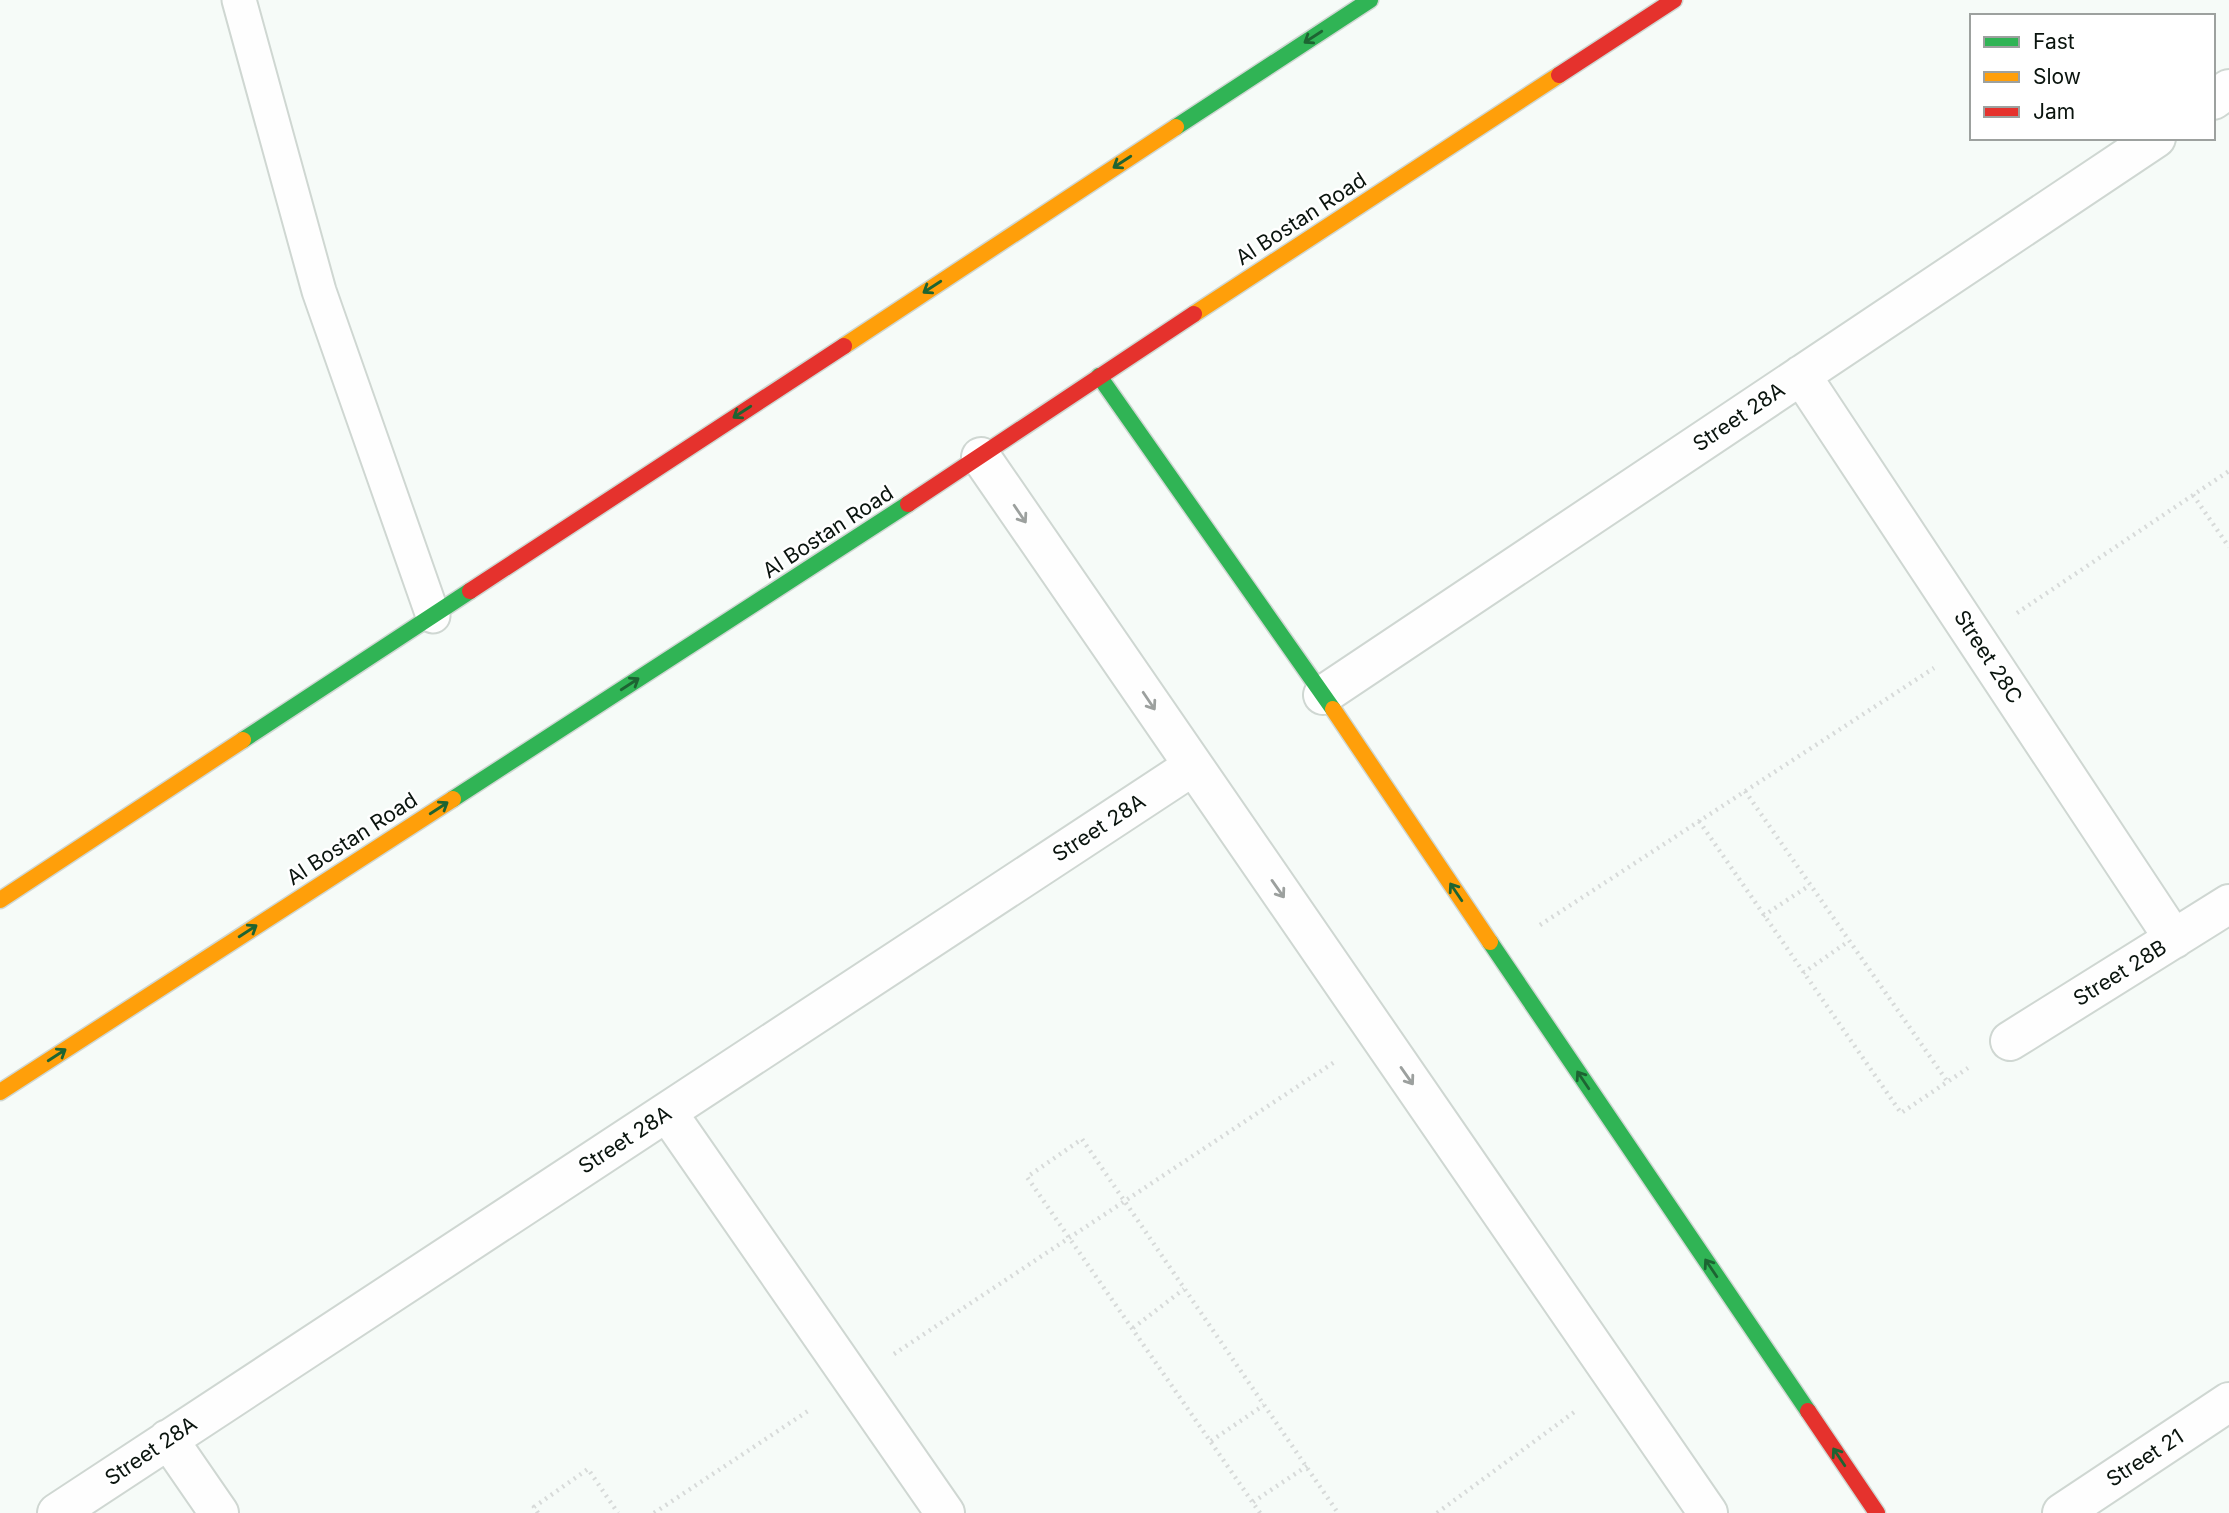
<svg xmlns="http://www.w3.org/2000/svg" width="2229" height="1513" font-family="Inter,sans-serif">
	<rect width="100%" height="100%" fill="#f6fbf8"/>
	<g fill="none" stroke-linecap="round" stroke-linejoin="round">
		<defs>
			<path id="lane" d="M239,0L319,291L433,616"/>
			<path id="street" d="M2213,100L2229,89
				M1801,375L2174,939
				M981,457L1708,1513
				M1323,695L2156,138
				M2010,1041L2229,904
				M667,1112L945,1513
				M168,1439L219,1513
				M57,1513L1193,766
				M2062,1513L2229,1402"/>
			<path id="fast" d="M1176,127L1370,0
				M1099,376L1333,709
				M243,740L470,591
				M453,799L908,504
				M1490,942L1808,1411"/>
			<path id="slow" d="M1194,314L1559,75
				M844,346L1176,127
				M1333,709L1490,942
				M0,900L243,740
				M0,1092L453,799"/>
			<path id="jam" d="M1559,75L1674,0
				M908,504L1194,314
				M470,591L844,346
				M1808,1411L1877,1513"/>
		</defs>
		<use href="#lane" stroke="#cfd7d2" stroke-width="37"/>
		<use href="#street" stroke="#cfd7d2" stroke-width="42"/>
		<use href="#fast" stroke="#cfd7d2" stroke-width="19"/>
		<use href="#slow" stroke="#cfd7d2" stroke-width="19"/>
		<use href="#jam" stroke="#cfd7d2" stroke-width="19"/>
		<path stroke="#d7dad9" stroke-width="4.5" stroke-dasharray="2 5" stroke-linecap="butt" d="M2193,495L2229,547
			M2017,613L2229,471
			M1745,791L1947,1081
			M1699,821L1901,1113L1968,1068
			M1763,916L1810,885
			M1540,925L1934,668
			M1803,973L1849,941
			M1133,1328L1184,1289
			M894,1354L1336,1061
			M1211,1441L1264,1405
			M1253,1502L1307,1466
			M538,1513L534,1507L588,1469L618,1513
			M654,1513L811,1409
			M1260,1513L1027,1177L1082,1139L1338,1513
			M1437,1513L1577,1410"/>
		<use href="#lane" stroke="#fefefe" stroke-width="33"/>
		<use href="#street" stroke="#fefefe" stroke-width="38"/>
		<use href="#fast" stroke="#30b455" stroke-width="16"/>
		<use href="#slow" stroke="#ff9f0a" stroke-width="16"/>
		<use href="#jam" stroke="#e5322d" stroke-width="16"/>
	</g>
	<defs><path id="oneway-shaft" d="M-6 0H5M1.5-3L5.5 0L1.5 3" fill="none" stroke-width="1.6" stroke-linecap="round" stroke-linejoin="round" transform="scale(1.75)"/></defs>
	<g stroke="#1d6432">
		<use href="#oneway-shaft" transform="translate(1313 37) rotate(147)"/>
		<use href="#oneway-shaft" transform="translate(1122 162) rotate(147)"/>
		<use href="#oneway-shaft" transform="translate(932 287) rotate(147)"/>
		<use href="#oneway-shaft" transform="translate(742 412) rotate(147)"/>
		<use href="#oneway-shaft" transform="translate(630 684) rotate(-33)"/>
		<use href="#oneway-shaft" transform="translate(439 808) rotate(-33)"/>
		<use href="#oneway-shaft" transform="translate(1456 892) rotate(-124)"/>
		<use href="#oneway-shaft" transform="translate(248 931) rotate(-33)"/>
		<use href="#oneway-shaft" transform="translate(57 1055) rotate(-33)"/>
		<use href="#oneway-shaft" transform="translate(1583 1080) rotate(-124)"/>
		<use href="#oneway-shaft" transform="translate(1711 1268) rotate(-124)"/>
		<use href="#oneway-shaft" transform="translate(1839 1457) rotate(-124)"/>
	</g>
	<g stroke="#9ca09e">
		<use href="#oneway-shaft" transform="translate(1020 514) rotate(56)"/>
		<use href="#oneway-shaft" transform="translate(1149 701) rotate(56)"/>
		<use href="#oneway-shaft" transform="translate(1278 889) rotate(55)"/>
		<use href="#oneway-shaft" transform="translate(1407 1076) rotate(55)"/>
	</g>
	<g text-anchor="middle" stroke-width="5" stroke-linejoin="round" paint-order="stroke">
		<g font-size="21" fill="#0a140e" stroke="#fff">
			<text transform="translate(1301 219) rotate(-33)" y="7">Al Bostan Road</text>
			<text transform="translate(1739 417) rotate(-34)" y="7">Street 28A</text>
			<text transform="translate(828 532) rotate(-33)" y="7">Al Bostan Road</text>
			<text transform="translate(1988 657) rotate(57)" y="7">Street 28C</text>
			<text transform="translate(1099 828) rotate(-33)" y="7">Street 28A</text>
			<text transform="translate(352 839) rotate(-33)" y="7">Al Bostan Road</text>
			<text transform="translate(2120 973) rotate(-32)" y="7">Street 28B</text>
			<text transform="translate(625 1140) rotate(-33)" y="7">Street 28A</text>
			<text transform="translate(151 1451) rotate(-34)" y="7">Street 28A</text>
			<text transform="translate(2145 1458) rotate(-33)" y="7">Street 21</text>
		</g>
	</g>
	<rect x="1970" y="14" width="245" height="126" fill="#ffffff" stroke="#9da19f" stroke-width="2"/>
	<rect x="1984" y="37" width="35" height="10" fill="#30b455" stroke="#9da19f" stroke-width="2"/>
	<text x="2033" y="49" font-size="21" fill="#0a140e">Fast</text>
	<rect x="1984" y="72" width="35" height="10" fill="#ff9f0a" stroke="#9da19f" stroke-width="2"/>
	<text x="2033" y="84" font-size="21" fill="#0a140e">Slow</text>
	<rect x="1984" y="107" width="35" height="10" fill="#e5322d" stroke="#9da19f" stroke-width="2"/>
	<text x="2033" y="119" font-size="21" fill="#0a140e">Jam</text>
</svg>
